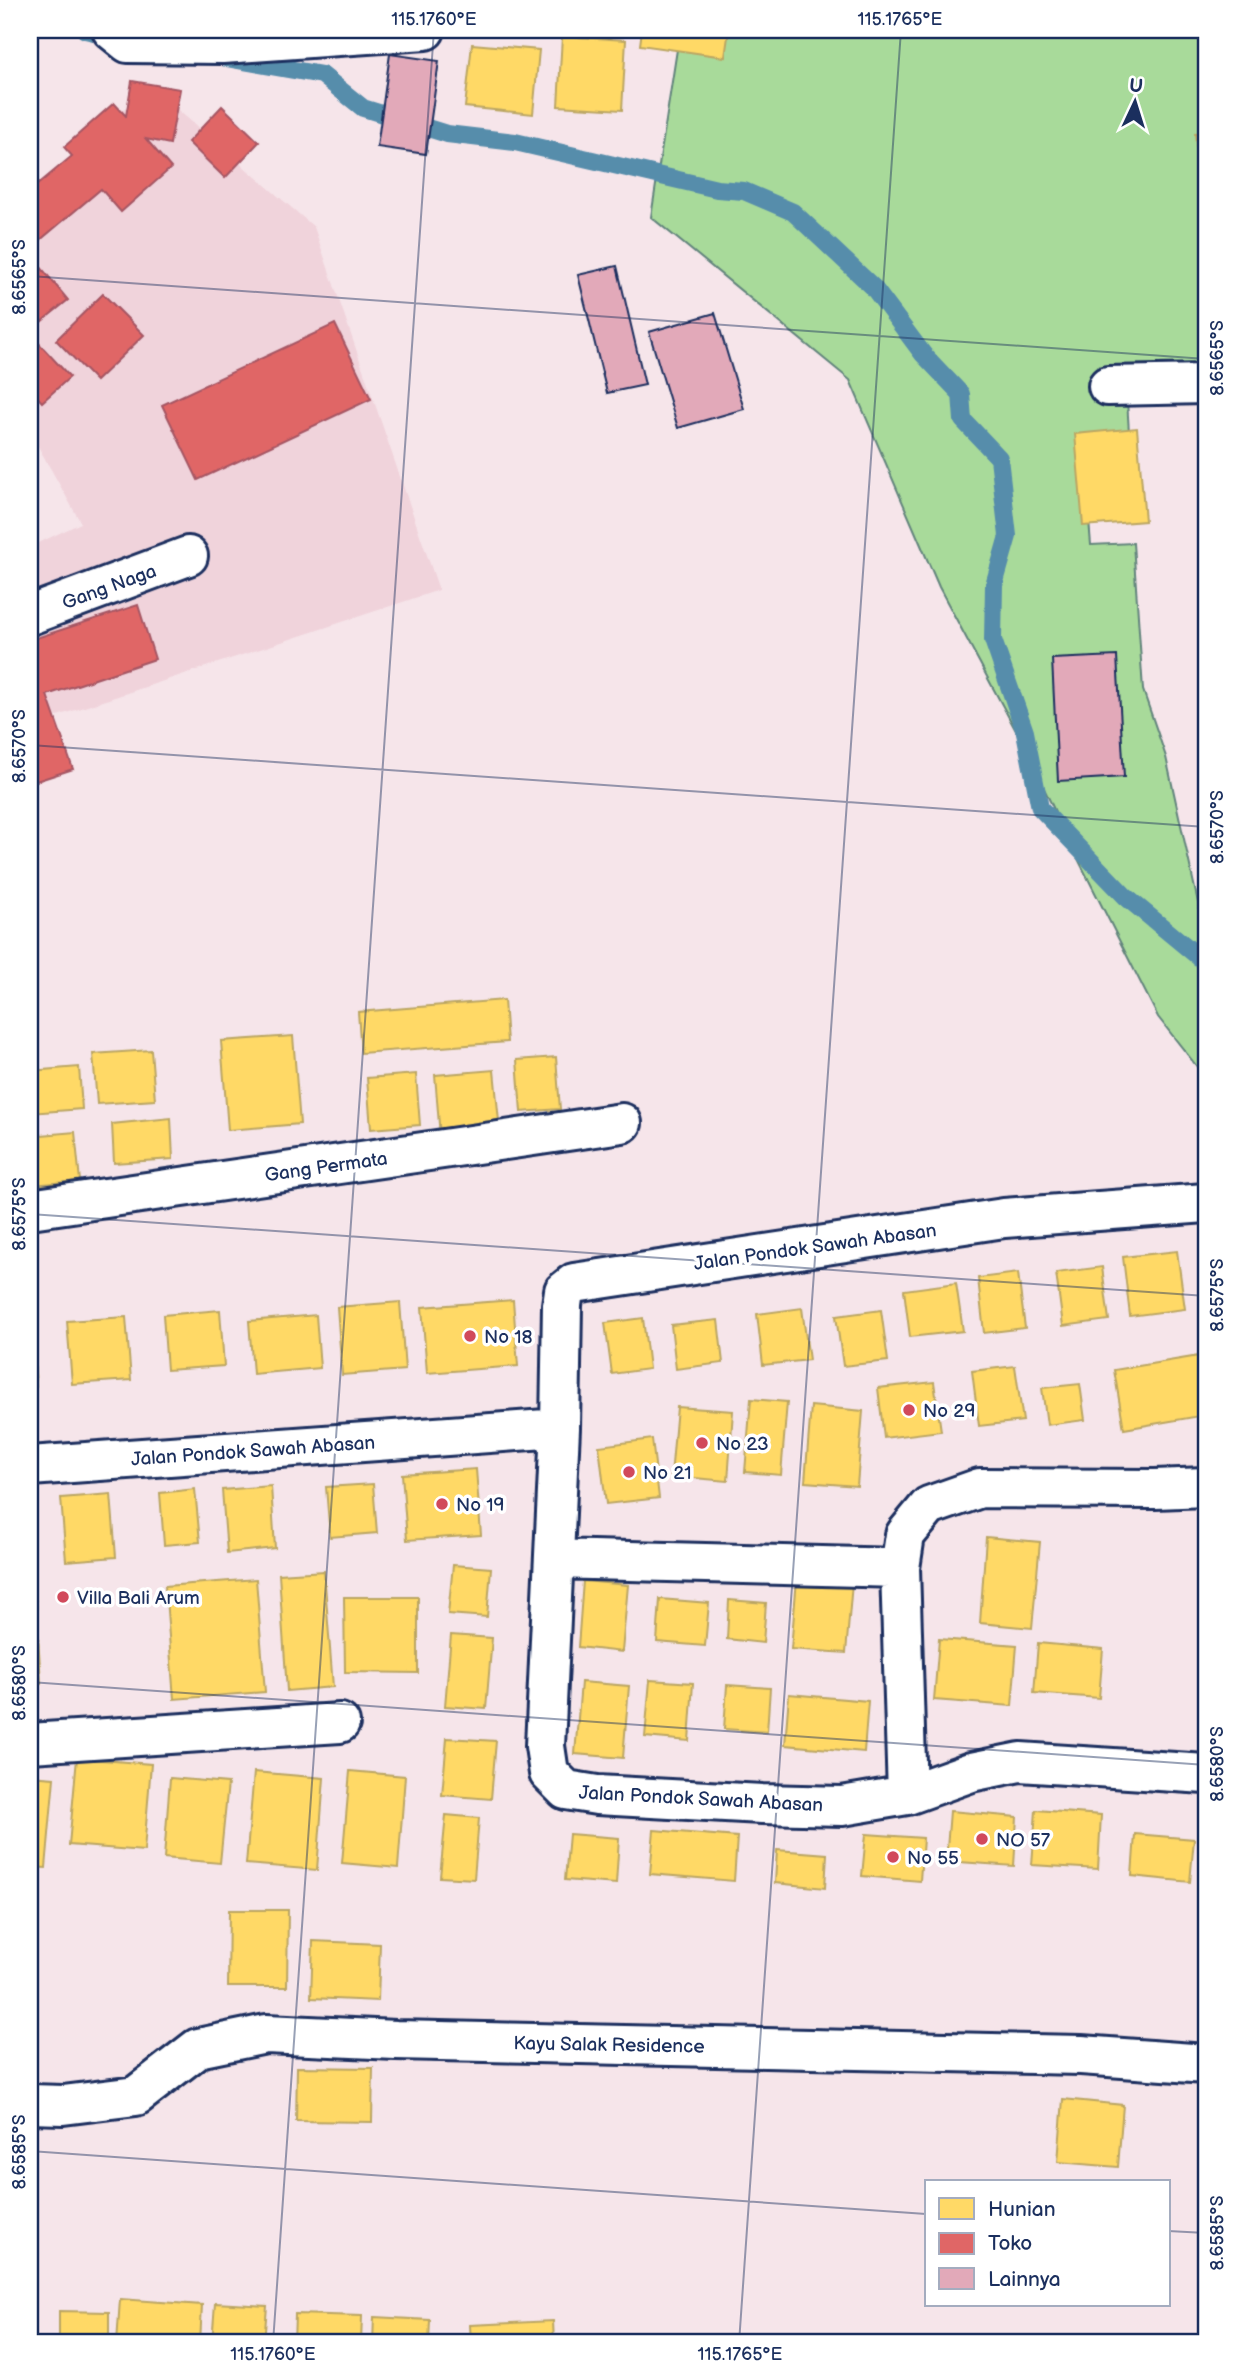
<svg xmlns="http://www.w3.org/2000/svg" width="1236" height="2373" font-family="'Balsamiq Sans',sans-serif">
	<rect width="100%" height="100%" fill="#f6e5ea"/>
	<filter id="ink" filterUnits="userSpaceOnUse"><feTurbulence type="fractalNoise" baseFrequency=".0143" numOctaves="2"/><feDisplacementMap in="SourceGraphic" scale="14" xChannelSelector="R" yChannelSelector="G"/><feConvolveMatrix kernelMatrix="1 2 1 2 8 2 1 2 1" color-interpolation-filters="sRGB"/></filter>
	<g filter="url(#ink)">
		<path fill="#f0d3db" d="M150,86L314,227L439,590L30,725V547L81,523L30,432V192Z"/>
		<path fill="#a8da9a" stroke="#62847c" stroke-width="2" d="M680,30H1206V183L1200,379L1126,383L1131,466L1085,470L1091,545L1133,543L1143,690L1166,757L1206,939V1078L1158,1017L1069,841L1022,742L939,587L850,380L651,217Z"/>
		<path fill="#ffd966" stroke="#bba664" stroke-width="2" d="M642,30H729L725,57L640,45Z
			M562,36L626,40L622,110L558,106Z
			M472,44L539,50L533,114L465,107Z
			M1206,132V249L1195,133Z
			M1199,399H1206V484Z
			M1137,428L1145,521L1083,526L1075,434Z
			M1204,580H1206V655H1205Z
			M504,1000L507,1042L361,1053L358,1012Z
			M293,1036L300,1124L228,1130L221,1041Z
			M151,1050L155,1100L97,1104L93,1054Z
			M556,1057L560,1109L521,1112L517,1060Z
			M79,1067L82,1109L30,1113V1071Z
			M494,1070L500,1132L440,1137L435,1075Z
			M416,1074L420,1125L371,1129L367,1078Z
			M171,1118L173,1159L114,1163L112,1124Z
			M75,1132L80,1181L30,1185V1136Z
			M1177,1251L1185,1309L1130,1316L1123,1257Z
			M1102,1267L1109,1320L1063,1326L1056,1273Z
			M1018,1273L1025,1328L984,1333L978,1278Z
			M956,1283L963,1331L910,1337L904,1290Z
			M513,1300L518,1366L427,1373L422,1307Z
			M400,1302L405,1370L342,1375L337,1307Z
			M802,1308L809,1360L763,1365L757,1314Z
			M220,1310L224,1366L167,1370L163,1315Z
			M881,1310L888,1361L843,1366L836,1316Z
			M316,1315L320,1368L253,1374L249,1321Z
			M126,1317L131,1380L72,1384L67,1321Z
			M643,1318L649,1369L612,1374L605,1323Z
			M718,1320L723,1363L676,1369L671,1325Z
			M30,1331H32L36,1387L30,1388Z
			M1199,1356L1206,1400V1415L1124,1429L1114,1370Z
			M1015,1366L1023,1421L979,1426L972,1371Z
			M934,1382L941,1431L884,1438L878,1388Z
			M1080,1384L1085,1420L1047,1425L1042,1388Z
			M751,1399L787,1402L781,1475L745,1472Z
			M811,1406L863,1411L857,1486L805,1482Z
			M677,1407L733,1411L728,1481L671,1476Z
			M652,1439L659,1498L606,1504L599,1446Z
			M476,1469L481,1535L407,1540L402,1474Z
			M373,1484L377,1533L330,1537L326,1487Z
			M271,1486L275,1548L227,1553L222,1490Z
			M195,1489L200,1542L164,1545L160,1493Z
			M111,1494L116,1557L66,1561L61,1498Z
			M986,1537L1040,1542L1032,1628L980,1623Z
			M453,1565L491,1568L487,1617L448,1614Z
			M324,1571L333,1687L287,1691L279,1574Z
			M256,1579L265,1692L174,1699L165,1586Z
			M797,1579L852,1583L846,1653L791,1649Z
			M583,1581L628,1585L622,1652L578,1647Z
			M344,1597H418V1673L345,1672Z
			M660,1599L709,1603L705,1646L657,1642Z
			M729,1600L766,1603L763,1643L727,1639Z
			M30,1601H36L41,1684H30Z
			M451,1635L492,1638L486,1709L445,1706Z
			M939,1639L1017,1645L1012,1706L934,1700Z
			M1038,1643L1103,1649L1099,1698L1034,1693Z
			M650,1680L693,1683L689,1741L645,1737Z
			M581,1682L629,1686L623,1758L575,1754Z
			M727,1685L770,1688L767,1732L724,1729Z
			M789,1694L868,1701L864,1752L785,1745Z
			M447,1738L496,1741L491,1799L442,1795Z
			M77,1758L151,1764L144,1851L69,1845Z
			M350,1771L405,1776L398,1868L342,1863Z
			M254,1772L324,1778L317,1870L246,1864Z
			M30,1776L54,1778L46,1868L30,1867Z
			M170,1778L228,1783L220,1863L164,1858Z
			M1036,1810L1101,1815L1098,1869L1032,1865Z
			M950,1811L1017,1817L1014,1866L946,1861Z
			M446,1815L479,1818L474,1879L440,1877Z
			M654,1830L737,1837L734,1881L650,1874Z
			M569,1834L619,1838L616,1884L565,1880Z
			M866,1834L923,1838L920,1881L862,1876Z
			M1135,1834L1194,1839L1190,1882L1132,1876Z
			M777,1850L827,1854L825,1888L775,1883Z
			M229,1910H288L287,1987H228Z
			M313,1941L380,1944L378,2001L311,1998Z
			M297,2067L373,2068L372,2122L296,2121Z
			M1063,2099L1123,2105L1118,2167L1058,2162Z
			M120,2299L202,2305L200,2343H117Z
			M215,2303L267,2306L264,2343H212Z
			M59,2311L109,2312V2343H59Z
			M295,2314L362,2316L361,2343H294Z
			M374,2317L430,2320L429,2343H373Z
			M553,2321L554,2343H471L470,2325Z"/>
		<path fill="#e06666" stroke="#a55664" stroke-width="2" d="M132,81L180,89L170,144L146,139L171,168L121,212L101,189L39,241L30,231V191L72,156L64,147L114,103L126,116Z
			M222,106L259,142L225,178L188,142Z
			M30,254L68,300L30,331Z
			M103,294L144,335L96,381L56,340Z
			M335,324L371,399L198,480L162,405Z
			M34,338L70,377L42,402L30,389V342Z
			M138,605L155,659L47,695L73,769L30,783V640Z"/>
		<g fill="none" stroke-linecap="round" stroke-linejoin="round">
			<path stroke="#578dab" stroke-width="18" d="M85,30L116,37
				M226,58L322,75L363,108L447,134L515,142L717,189L744,191L793,212L873,287L923,354L961,394L963,420L999,458L1008,536L994,585L993,640L1025,732L1040,808L1126,897L1206,963"/>
		</g>
		<path fill="#e2a9b9" stroke="#1b2f5e" stroke-width="2" d="M390,54L439,61L426,154L377,147Z
			M617,266L645,385L607,393L578,275Z
			M715,313L744,409L678,428L649,332Z
			M1117,656L1124,777L1058,781L1052,659Z"/>
		<g fill="none" stroke-linecap="round" stroke-linejoin="round">
			<defs>
				<path id="minor" d="M112,30L128,43L222,44L425,30
					M1108,386L1206,384
					M30,615L188,556
					M1206,1203L1004,1218L574,1283L564,1291L562,1305L560,1428L545,1746L549,1773L566,1790L597,1795L762,1804L842,1806L907,1795L971,1772L1020,1762L1206,1774
					M30,1209L622,1123
					M30,1466L560,1428
					M554,1559L900,1568
					M30,1743L340,1723
					M907,1795L900,1568L905,1535L929,1506L980,1488L1155,1489L1206,1487
					M30,2104L63,2105L136,2096L198,2048L266,2034L396,2040L1081,2055L1206,2064"/>
			</defs>
			<use href="#minor" stroke="#1b2f5e" stroke-width="44"/>
			<use href="#minor" stroke="#fff" stroke-width="38"/>
		</g>
	</g>
	<path fill="none" stroke="#1b2f5e" stroke-width="2" stroke-opacity="0.45" d="M30,276L1206,359M30,745L1206,827M30,1214L1206,1296M30,1682L1206,1765M30,2151L926,2214M1168,2231L1206,2233M273,2343L434,30M739,2343L901,30M1205,2343L1206,2329"/>
	<g fill="#d1495b" stroke="#fff" stroke-width="2.5">
		<circle cx="470" cy="1336" r="7"/>
		<circle cx="909" cy="1410" r="7"/>
		<circle cx="702" cy="1443" r="7"/>
		<circle cx="629" cy="1472" r="7"/>
		<circle cx="442" cy="1504" r="7"/>
		<circle cx="63" cy="1597" r="7"/>
		<circle cx="982" cy="1839" r="7"/>
		<circle cx="893" cy="1857" r="7"/>
	</g>
	<g text-anchor="middle" stroke-width="7" stroke-linejoin="round" paint-order="stroke">
		<g font-size="19" fill="#1b2f5e" stroke="#fff">
			<text transform="translate(109 586) rotate(-20)" y="7">Gang Naga</text>
			<text transform="translate(326 1166) rotate(-8)" y="7">Gang Permata</text>
			<text transform="translate(815 1246) rotate(-8)" y="7">Jalan Pondok Sawah Abasan</text>
			<text transform="translate(253 1450) rotate(-4)" y="7">Jalan Pondok Sawah Abasan</text>
			<text transform="translate(701 1798) rotate(3)" y="7">Jalan Pondok Sawah Abasan</text>
			<text transform="translate(609 2044) rotate(1)" y="7">Kayu Salak Residence</text>
		</g>
		<g font-size="19" fill="#1b2f5e" stroke="#fff" text-anchor="start">
			<text x="484" y="1343">No 18</text>
			<text x="923" y="1417">No 29</text>
			<text x="716" y="1450">No 23</text>
			<text x="643" y="1479">No 21</text>
			<text x="456" y="1511">No 19</text>
			<text x="77" y="1604">Villa Bali Arum</text>
			<text x="996" y="1846">NO 57</text>
			<text x="907" y="1864">No 55</text>
		</g>
	</g>
	<rect width="1236" height="2373" fill="none" stroke="#fff" stroke-width="77"/>
	<rect x="925" y="2180" width="245" height="126" fill="#ffffff" stroke="#a4acbf" stroke-width="2"/>
	<rect x="939" y="2198" width="35" height="21" fill="#ffd966" stroke="#a4acbf" stroke-width="2"/>
	<text x="988" y="2216" font-size="21" fill="#1b2f5e">Hunian</text>
	<rect x="939" y="2233" width="35" height="21" fill="#e06666" stroke="#a4acbf" stroke-width="2"/>
	<text x="988" y="2250" font-size="21" fill="#1b2f5e">Toko</text>
	<rect x="939" y="2268" width="35" height="21" fill="#e2a9b9" stroke="#a4acbf" stroke-width="2"/>
	<text x="988" y="2286" font-size="21" fill="#1b2f5e">Lainnya</text>
	<g transform="translate(1135 102) rotate(4)" stroke="#ffffff" stroke-width="5" paint-order="stroke">
	<path d="M0-5L12 26L0 18L-12 26Z" fill="#1b2f5e"/>
	<text y="-10" font-size="19" font-weight="bold" text-anchor="middle" fill="#1b2f5e">U</text>
	</g>
	<rect x="38" y="38" width="1160" height="2296" fill="none" stroke="#1b2f5e" stroke-width="2.5"/>
	<g font-size="18" text-anchor="middle" fill="#1b2f5e">
		<text x="434" y="25">115.1760°E</text>
		<text x="900" y="25">115.1765°E</text>
		<text transform="translate(19 277) rotate(-90)" y="6">8.6565°S</text>
		<text transform="translate(1217 358) rotate(-90)" y="6">8.6565°S</text>
		<text transform="translate(19 746) rotate(-90)" y="6">8.6570°S</text>
		<text transform="translate(1217 827) rotate(-90)" y="6">8.6570°S</text>
		<text transform="translate(19 1214) rotate(-90)" y="6">8.6575°S</text>
		<text transform="translate(1217 1295) rotate(-90)" y="6">8.6575°S</text>
		<text transform="translate(19 1683) rotate(-90)" y="6">8.6580°S</text>
		<text transform="translate(1217 1764) rotate(-90)" y="6">8.6580°S</text>
		<text transform="translate(19 2152) rotate(-90)" y="6">8.6585°S</text>
		<text transform="translate(1217 2233) rotate(-90)" y="6">8.6585°S</text>
		<text x="273" y="2360">115.1760°E</text>
		<text x="740" y="2360">115.1765°E</text>
	</g>
</svg>
